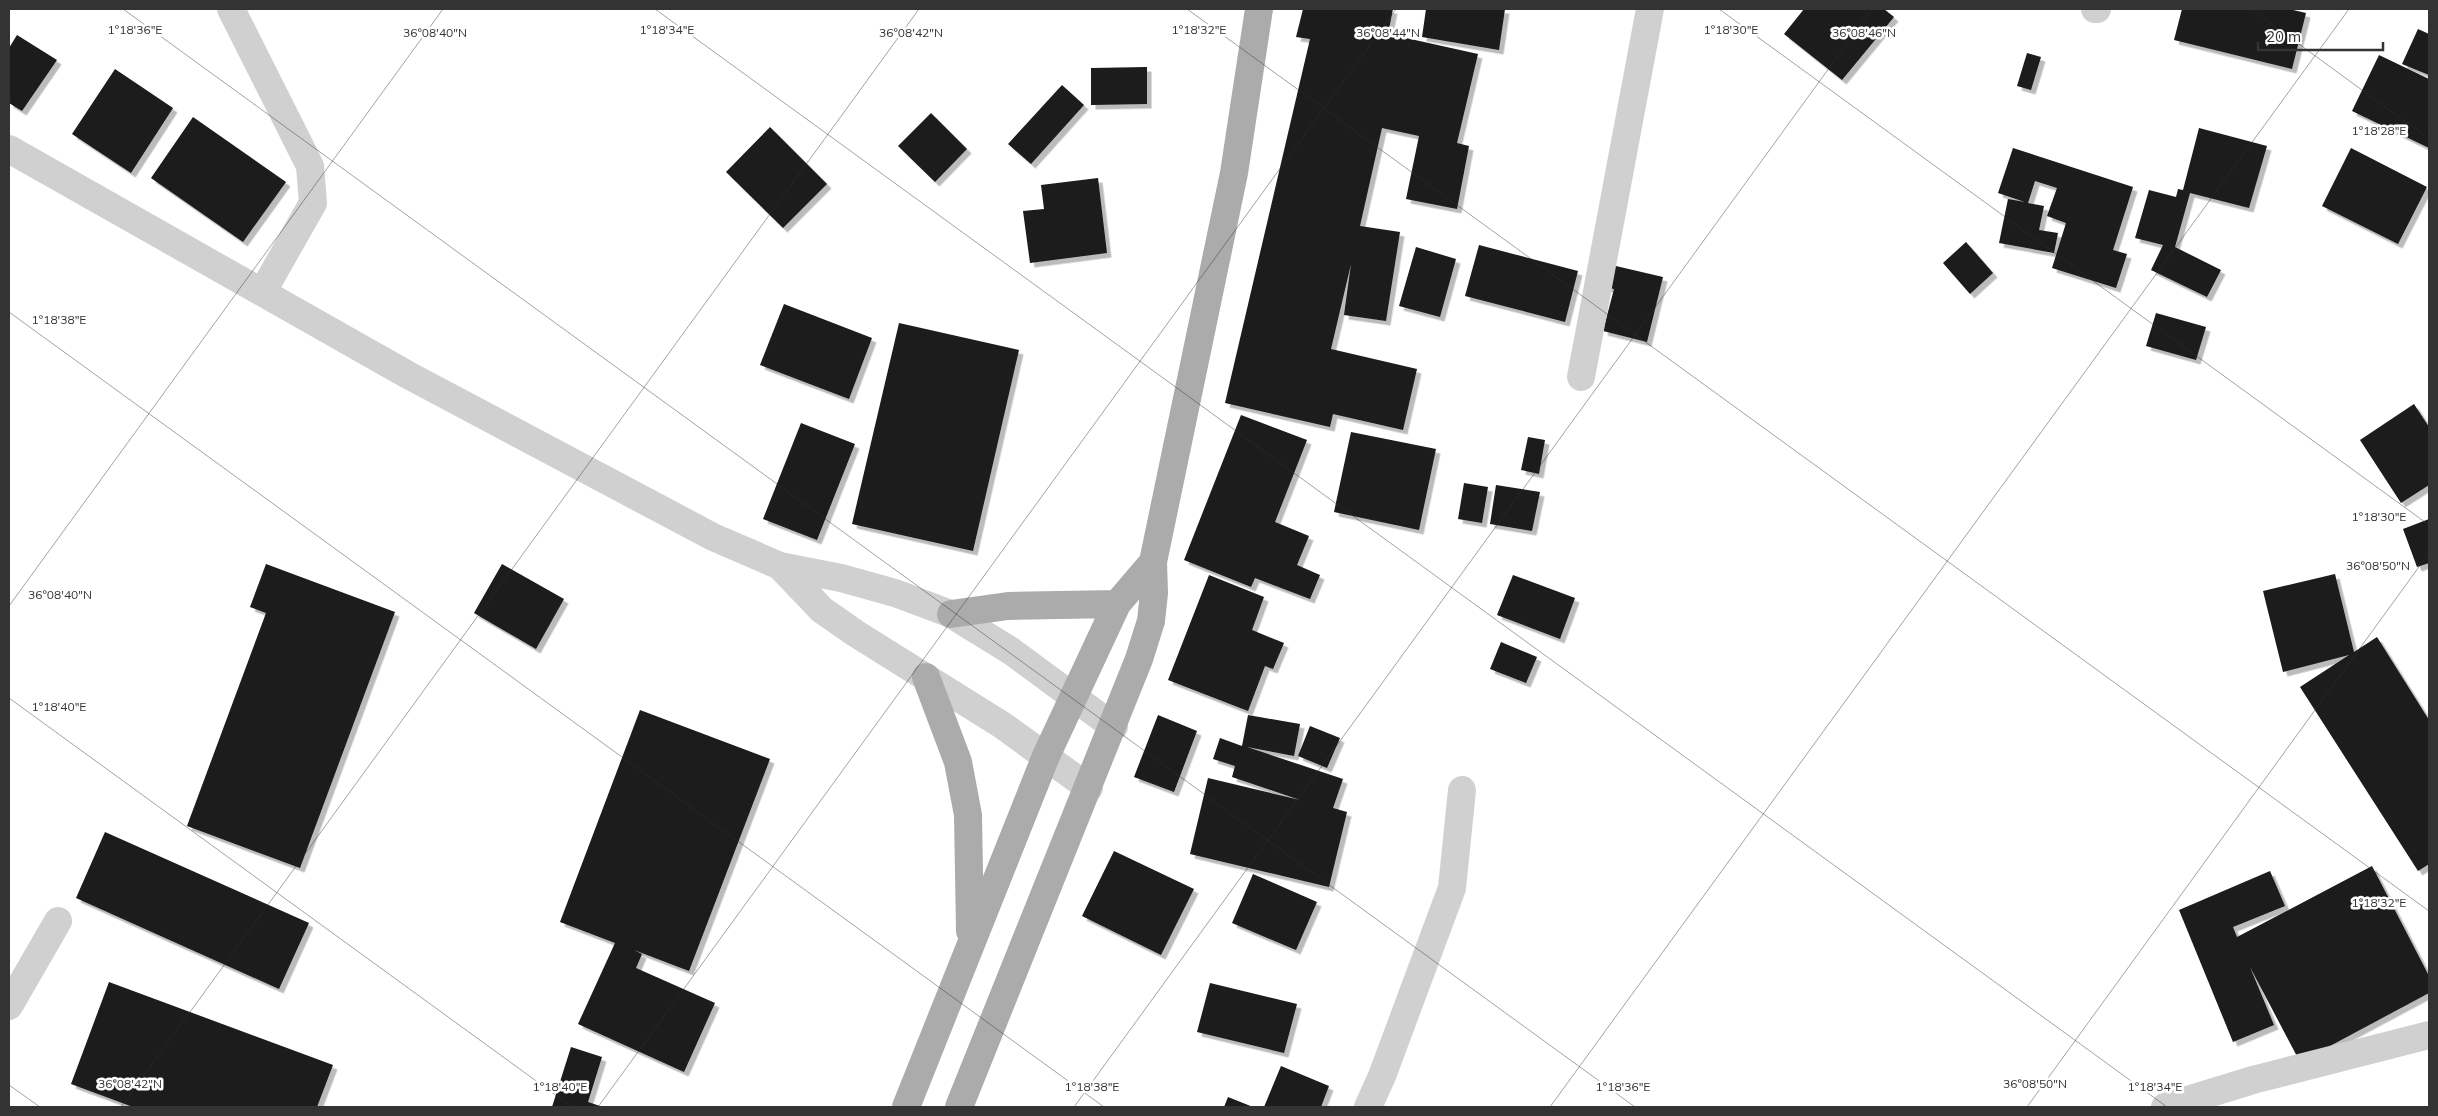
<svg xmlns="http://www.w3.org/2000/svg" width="2438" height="1116" font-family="Mulish,sans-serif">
	<defs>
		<filter id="shadow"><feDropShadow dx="4.5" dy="4.5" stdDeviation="0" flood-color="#0004"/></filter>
	</defs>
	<rect width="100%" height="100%" fill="#fff"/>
	<path fill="#1a1a1a" filter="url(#shadow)" d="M1303,9H1393L1388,34L1478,54L1457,143L1469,146L1457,209L1406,199L1419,136L1382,128L1360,226L1400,232L1386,321L1344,315L1351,264L1331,349L1417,369L1403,430L1333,414L1330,427L1225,403L1310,39L1296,37Z
		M1426,9H1505L1499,50L1422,37Z
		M1804,9H1884L1894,17L1842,80L1784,34Z
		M2182,9H2289L2306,13L2292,69L2174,40Z
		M2418,29L2429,34V75L2402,64Z
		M17,35L57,60L22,111L9,103V48Z
		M2027,53L2041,57L2031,90L2017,86Z
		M2379,55L2429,79V148L2352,111Z
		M1147,67V104L1091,105V68Z
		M115,69L173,108L131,173L72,134Z
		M1062,85L1084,105L1031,164L1008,144Z
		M931,113L967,149L935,182L898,146Z
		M193,117L286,182L243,242L151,178Z
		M770,127L827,184L783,228L726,172Z
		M2199,128L2267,146L2249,208L2190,193L2175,247L2221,270L2207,297L2151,270L2163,245L2135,238L2149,190L2176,197L2178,189L2183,190Z
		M2013,148L2133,187L2113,250L2127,254L2116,288L2052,268L2066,223L2047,216L2057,188L2035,181L2028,203L2044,206L2039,230L2058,233L2054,253L1999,243L2008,199L2025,202L1998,193Z
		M2351,148L2427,187L2398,244L2322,206Z
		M1098,178L1107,253L1030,263L1023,211L1044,209L1041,185Z
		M1966,242L1993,273L1970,294L1943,263Z
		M1479,245L1578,271L1565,322L1465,296Z
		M1416,247L1456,259L1440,317L1399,306Z
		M1603,263L1663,277L1647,342L1603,331L1614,289L1598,286Z
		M784,304L872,338L849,399L760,365Z
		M2156,313L2206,327L2196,360L2146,346Z
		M899,323L1019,350L973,551L852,524Z
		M2414,404L2429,427V485L2401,503L2360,440Z
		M1241,415L1307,440L1275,522L1309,536L1297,565L1320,575L1310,599L1255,578L1251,587L1184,560Z
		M801,423L855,444L817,540L763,519Z
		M1351,432L1436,449L1419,530L1334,512Z
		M1528,437L1545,440L1539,474L1521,470Z
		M1464,483L1488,487L1482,523L1458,519Z
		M1496,485L1540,492L1532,531L1490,524Z
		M2429,519V563L2417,567L2403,529Z
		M266,564L395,612L300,868L187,826L266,613L250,607Z
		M502,564L564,599L536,649L474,613Z
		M2335,574L2354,652L2377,637L2429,720V864L2418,871L2300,687L2349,655L2283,672L2263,591Z
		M1209,575L1264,597L1252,630L1284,643L1273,669L1265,666L1248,711L1168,680Z
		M1513,575L1575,598L1560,639L1497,615Z
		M1501,642L1537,657L1526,683L1490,669Z
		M640,710L770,759L689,971L634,950L642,954L636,968L715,1003L684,1072L578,1024L615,943L560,922Z
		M1158,715L1197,731L1174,792L1134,777Z
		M1248,715L1300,724L1294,756L1247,747L1343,779L1333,808L1347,812L1329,887L1190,854L1208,778L1300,800L1232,777L1235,766L1213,759L1220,738L1242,746Z
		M1310,726L1340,738L1327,768L1298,756Z
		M105,832L309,923L279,989L76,898Z
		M1114,851L1194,889L1161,955L1082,916Z
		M2372,866L2429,976V993L2300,1062L2250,967L2274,1025L2233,1042L2179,910L2270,871L2285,906L2233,927L2237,937Z
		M1253,874L1317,902L1296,950L1232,923Z
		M109,982L333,1065L317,1107H133L71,1084Z
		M1210,983L1297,1004L1284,1053L1197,1032Z
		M571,1047L602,1057L588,1102L603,1107H552Z
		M1281,1066L1329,1086L1321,1107H1264Z
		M1228,1097L1253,1107H1224Z"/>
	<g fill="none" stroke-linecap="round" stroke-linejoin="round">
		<path stroke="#d0d0d0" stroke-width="28" d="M231,9L310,166L313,203L263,291
			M2095,9H2097
			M9,149L408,375L713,537L780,566L841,578L895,593L951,614L1011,651L1114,727
			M1581,377L1650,9
			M780,566L822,610L855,633L1002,725L1089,788
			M9,1006L58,921
			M1368,1107L1382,1076L1452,888L1462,790
			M2165,1107L2253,1080L2429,1035"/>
		<path stroke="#ababab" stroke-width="28" d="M951,614L1008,606L1117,604
			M926,677L958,762L968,815L970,931
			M906,1107L1046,756L1117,604L1153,562
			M959,1107L1139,659L1151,621L1154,593L1153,562L1234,173L1259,9"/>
	</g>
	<path fill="none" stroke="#333" stroke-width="1" stroke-opacity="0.45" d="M123,9L1635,1107M655,9L2167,1107M1187,9L2429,911M1719,9L2429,525M2251,9L2429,139M9,312L1104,1107M9,606L443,9M9,698L572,1107M9,1085L40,1107M121,1107L919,9M598,1107L1396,9M1074,1107L1872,9M1550,1107L2349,9M2027,1107L2429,553"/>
	<g font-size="12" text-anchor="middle" fill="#333" stroke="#fff" stroke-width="5" stroke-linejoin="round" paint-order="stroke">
		<text x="135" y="34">1°18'36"E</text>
		<text x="667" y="34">1°18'34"E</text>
		<text x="1199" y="34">1°18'32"E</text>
		<text x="1731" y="34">1°18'30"E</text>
		<text x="435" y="37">36°08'40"N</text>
		<text x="911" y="37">36°08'42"N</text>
		<text x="1388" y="37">36°08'44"N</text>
		<text x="1864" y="37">36°08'46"N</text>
		<text x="2379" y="135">1°18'28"E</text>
		<text x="59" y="324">1°18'38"E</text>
		<text x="2379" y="521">1°18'30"E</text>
		<text x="2378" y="570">36°08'50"N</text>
		<text x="60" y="599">36°08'40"N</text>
		<text x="59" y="711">1°18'40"E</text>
		<text x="2379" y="907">1°18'32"E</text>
		<text x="130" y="1088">36°08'42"N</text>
		<text x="2035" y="1088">36°08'50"N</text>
		<text x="560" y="1091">1°18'40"E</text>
		<text x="1092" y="1091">1°18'38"E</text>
		<text x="1623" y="1091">1°18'36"E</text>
		<text x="2155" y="1091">1°18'34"E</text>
	</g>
	<rect width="2438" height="1116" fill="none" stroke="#333333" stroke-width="20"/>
	<path d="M2258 42v8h125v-8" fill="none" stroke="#333333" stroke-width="2.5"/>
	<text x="2266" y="42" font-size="15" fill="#333333" stroke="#ffffff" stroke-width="4" paint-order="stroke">20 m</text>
</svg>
